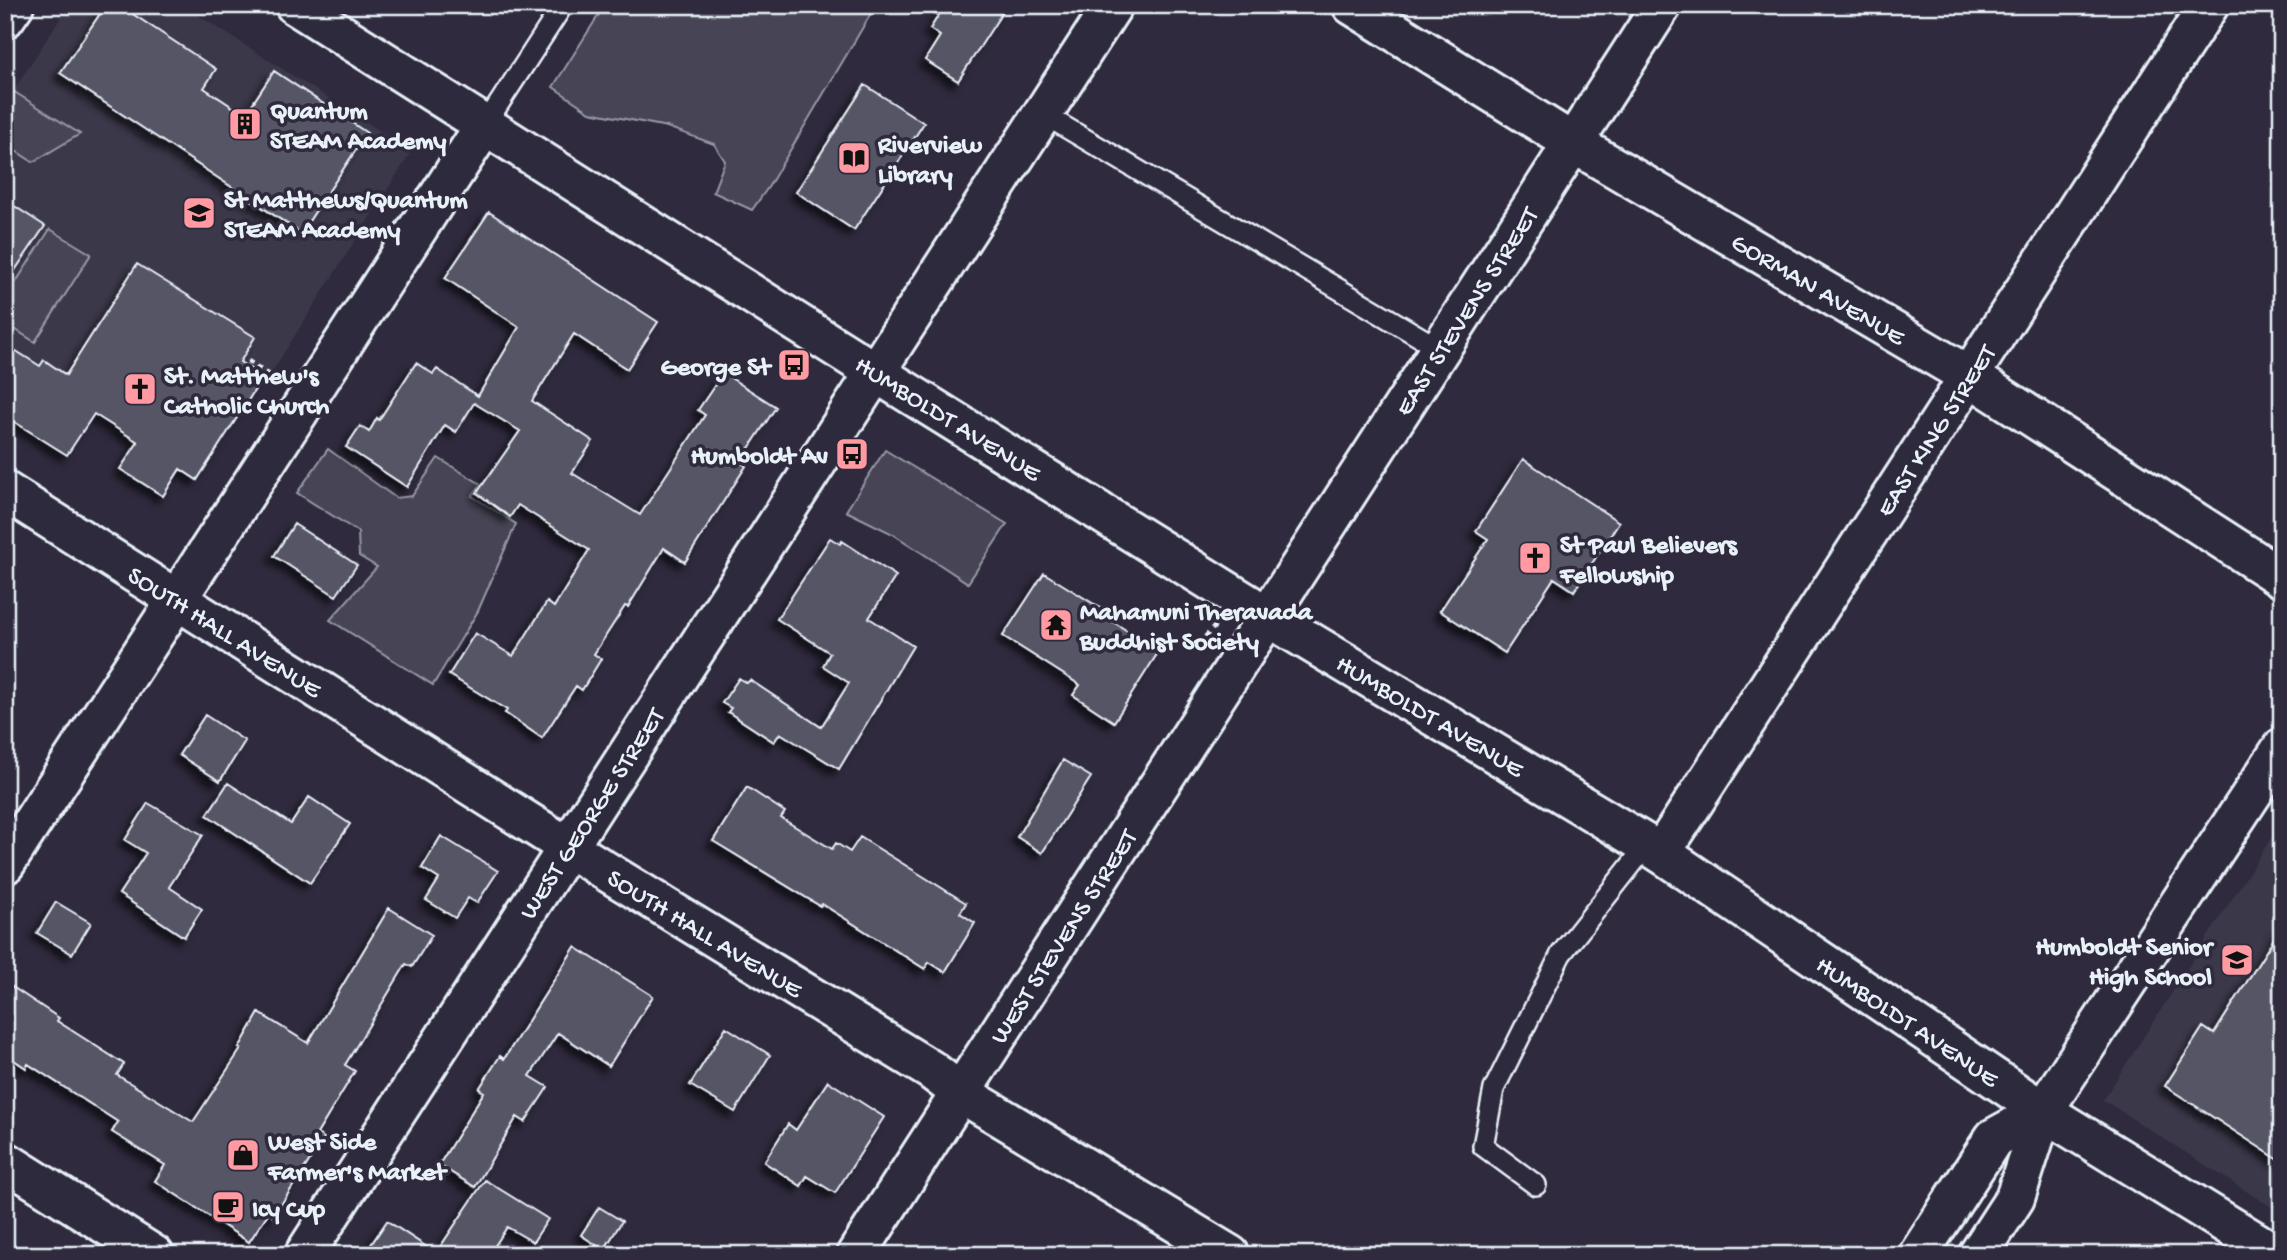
<svg xmlns="http://www.w3.org/2000/svg" width="2287" height="1260" font-family="'Gochi Hand',sans-serif">
	<defs>
		<filter id="shadow"><feDropShadow dx="-6" dy="6" stdDeviation="3.5" flood-color="#0009"/></filter>
	</defs>
	<rect width="100%" height="100%" fill="#2f2a3d"/>
	<filter id="ink" filterUnits="userSpaceOnUse"><feTurbulence type="fractalNoise" baseFrequency=".0143" numOctaves="2"/><feDisplacementMap in="SourceGraphic" scale="14" xChannelSelector="R" yChannelSelector="G"/><feConvolveMatrix kernelMatrix="1 2 1 2 8 2 1 2 1" color-interpolation-filters="sRGB"/></filter>
	<g filter="url(#ink)">
		<path fill="#3b3749" d="M69,5H182L412,151L270,375L263,377L240,362L255,337L137,264L66,375L44,360L17,402L5,344V267L14,272L45,226L5,200V103Z
			M2282,821V1214L2103,1100Z"/>
		<path fill="#464455" stroke="#979aa6" stroke-width="2" d="M605,5H876L769,186L752,210L713,192L725,161L714,144L667,127L590,112L553,87Z
			M13,91L80,134L33,162L5,144V103Z
			M50,229L91,254L35,342L5,323V299Z
			M328,449L396,498L412,496L438,458L481,484L472,496L516,524L478,611L433,685L330,620L377,567L359,556L358,532L297,493Z
			M885,450L1007,524L968,583L893,534L846,511Z"/>
		<path fill="#575565" stroke="#e8f1f8" stroke-width="2" filter="url(#shadow)" d="M106,5H119L216,69L204,88L245,115L274,71L367,133L301,233L60,73Z
			M945,5H1007L958,81L925,60L940,36L930,29Z
			M865,85L924,123L854,230L796,192Z
			M5,200L45,226L5,285Z
			M489,212L658,322L627,369L574,334L532,401L593,441L572,473L640,515L705,415L698,410L723,373L776,407L740,462L746,466L685,562L664,548L628,607L625,606L594,654L601,659L582,690L576,686L542,738L505,713L507,710L449,675L475,633L513,656L547,602L554,607L589,550L518,505L510,517L477,493L520,431L474,403L456,432L445,425L407,487L346,447L360,426L369,432L377,418L379,420L416,363L433,374L437,369L478,396L519,327L445,278Z
			M137,264L255,337L240,362L263,377L197,480L180,469L163,496L120,469L138,442L94,414L67,455L5,416V344L40,366L44,360L66,375Z
			M1523,459L1619,522L1574,591L1554,578L1505,653L1440,611L1488,539L1476,531Z
			M294,524L357,565L336,596L274,556Z
			M830,538L840,544L842,541L896,576L869,618L913,646L839,769L780,733L774,742L728,712L731,708L722,703L739,678L747,683L750,680L821,727L849,683L823,666L830,653L777,619Z
			M1044,573L1110,614L1107,618L1159,651L1114,722L1073,695L1080,685L1003,636Z
			M205,715L245,741L220,781L179,755Z
			M1063,760L1091,777L1042,853L1017,837Z
			M228,783L291,824L309,797L350,824L310,883L207,815Z
			M747,787L785,812L781,818L832,849L836,843L850,852L860,837L966,903L960,913L975,923L945,972L929,962L925,969L822,904L820,906L713,841Z
			M148,803L203,835L169,887L202,909L184,937L119,894L146,853L125,840Z
			M441,836L498,871L477,903L468,898L455,918L426,900L439,879L422,868Z
			M56,902L91,923L72,954L37,933Z
			M389,908L432,935L412,967L406,964L345,1065L355,1071L317,1134L324,1138L273,1217L269,1212L249,1242L155,1181L165,1165L112,1132L118,1122L28,1064L26,1068L5,1054V982L59,1018L57,1021L124,1064L117,1075L193,1122L241,1049L239,1048L259,1013L308,1043Z
			M2282,926V1162L2165,1086L2203,1027L2214,1034Z
			M575,947L653,996L609,1066L558,1033L530,1076L548,1087L525,1122L517,1117L475,1187L439,1165L484,1092L479,1089L500,1056L504,1059Z
			M726,1027L770,1055L735,1112L690,1085Z
			M828,1081L884,1117L835,1193L807,1176L801,1186L764,1162L788,1124L796,1130Z
			M485,1180L548,1219L533,1242L507,1227L489,1255H364L387,1221L436,1253Z
			M599,1207L622,1221L604,1250L581,1235Z"/>
		<g fill="none" stroke-linecap="round" stroke-linejoin="round">
			<defs>
				<path id="lane" d="M1043,114L1440,349
					M485,125L563,5
					M1536,1185L1483,1146L1494,1089L1561,954L1647,845"/>
				<g id="street">
					<path id="s1" d="M1352,5L1573,143L1969,376L2282,578"/>
					<path d="M5,18L14,5"/>
					<path id="s2" d="M875,372L1267,616L1661,853L2043,1111L2277,1255"/>
					<path id="s3" d="M5,491L601,868L931,1070L961,1093L1230,1255"/>
					<path id="s4" d="M1661,853L2209,5"/>
					<path d="M5,864L485,125"/>
					<path d="M5,1161L154,1255"/>
					<path id="s5" d="M856,1255L1662,5"/>
					<path d="M1918,1255L1994,1138L2043,1111"/>
					<path d="M1978,1255L2015,1198L2043,1111L2282,748"/>
				</g>
				<g id="secondary">
					<path d="M295,5L875,372"/>
					<path id="s6" d="M304,1255L1113,5"/>
				</g>
			</defs>
			<use href="#lane" stroke="#e8f1f8" stroke-width="24"/>
			<use href="#street" stroke="#e8f1f8" stroke-width="44"/>
			<use href="#secondary" stroke="#e8f1f8" stroke-width="44"/>
			<path stroke="#e8f1f8" stroke-width="4.5" stroke-dasharray="5 5" stroke-linecap="butt" d="M248,361L273,377
				M5,404L11,395
				M1205,637L1216,625"/>
			<use href="#lane" stroke="#2f2a3d" stroke-width="19"/>
			<use href="#street" stroke="#2f2a3d" stroke-width="38"/>
			<use href="#secondary" stroke="#2f2a3d" stroke-width="38"/>
		</g>
	</g>
	<defs>
		<symbol id="building-square" viewBox="-11 -11 22 22"><rect x="-9" y="-9" width="18" height="18" rx="4" fill="#ff9aa2" stroke="#2f2a3d"/><path d="M-4-6H4V6H1V3H-1V6H-4ZM-2.5-4.3h1.7v1.8h-1.7ZM.8-4.3h1.7v1.8H.8ZM-2.5-1h1.7V.8h-1.7ZM.8-1h1.7V.8H.8Z" fill="#111"/></symbol>
		<symbol id="library-square" viewBox="-11 -11 22 22"><rect x="-9" y="-9" width="18" height="18" rx="4" fill="#ff9aa2" stroke="#2f2a3d"/><path d="M-6-4Q-3-5.5-.7-3.5V5Q-3 3-6 4ZM6-4Q3-5.5 .7-3.5V5Q3 3 6 4Z" fill="#111"/></symbol>
		<symbol id="school-square" viewBox="-11 -11 22 22"><rect x="-9" y="-9" width="18" height="18" rx="4" fill="#ff9aa2" stroke="#2f2a3d"/><path d="M0-5L7-2L0 1L-7-2ZM-4 1L0 2.5L4 1V4Q0 6-4 4Z" fill="#111"/></symbol>
		<symbol id="bus-square" viewBox="-11 -11 22 22"><rect x="-9" y="-9" width="18" height="18" rx="4" fill="#ff9aa2" stroke="#2f2a3d"/><path d="M-5-6H5V4H4V6H2V4H-2V6H-4V4H-5ZM-3.5-4V0h7V-4ZM-3.5 1.2v1.5H-2V1.2ZM2 1.2v1.5H3.5V1.2Z" fill="#111"/></symbol>
		<symbol id="church-square" viewBox="-11 -11 22 22"><rect x="-9" y="-9" width="18" height="18" rx="4" fill="#ff9aa2" stroke="#2f2a3d"/><path d="M-1.2-6h2.4v3.5h3.3v2.4h-3.3V6h-2.4V-.1h-3.3v-2.4h3.3Z" fill="#111"/></symbol>
		<symbol id="temple-square" viewBox="-11 -11 22 22"><rect x="-9" y="-9" width="18" height="18" rx="4" fill="#ff9aa2" stroke="#2f2a3d"/><path d="M0-6L5-2H3V0L6.5 2.5H4V6H1.5V3h-3V6H-4V2.5H-6.5L-3 0V-2H-5Z" fill="#111"/></symbol>
		<symbol id="shop-square" viewBox="-11 -11 22 22"><rect x="-9" y="-9" width="18" height="18" rx="4" fill="#ff9aa2" stroke="#2f2a3d"/><path d="M-5-2.5h2.3a2.7 3.5 0 0 1 5.4 0H5L5.5 6h-11ZM-1.5-2.5h3a1.5 2.3 0 0 0-3 0Z" fill="#111"/></symbol>
		<symbol id="cafe-square" viewBox="-11 -11 22 22"><rect x="-9" y="-9" width="18" height="18" rx="4" fill="#ff9aa2" stroke="#2f2a3d"/><path d="M-5.5-4.5H6V0H3Q3 3.5 0 3.5H-2.5Q-5.5 3.5-5.5 0ZM3-3.2v2h1.7v-2ZM-6 4.5H4V6H-6Z" fill="#111"/></symbol>
	</defs>
	<g fill-rule="evenodd">
		<use href="#building-square" x="226" y="105" width="38" height="38"/>
		<use href="#library-square" x="835" y="139" width="38" height="38"/>
		<use href="#school-square" x="180" y="194" width="38" height="38"/>
		<use href="#bus-square" x="775" y="346" width="38" height="38"/>
		<use href="#church-square" x="121" y="370" width="38" height="38"/>
		<use href="#bus-square" x="833" y="435" width="38" height="38"/>
		<use href="#church-square" x="1516" y="539" width="38" height="38"/>
		<use href="#temple-square" x="1037" y="606" width="38" height="38"/>
		<use href="#school-square" x="2218" y="941" width="38" height="38"/>
		<use href="#shop-square" x="224" y="1136" width="38" height="38"/>
		<use href="#cafe-square" x="209" y="1188" width="38" height="38"/>
	</g>
	<g text-anchor="middle" stroke-width="7" stroke-linejoin="round" paint-order="stroke">
		<g font-size="26" font-weight="bold" fill="#e8f1f8" stroke="#2f2a3d" text-anchor="start">
			<text x="270" y="118">Quantum<tspan x="270" dy="30">STEAM Academy</tspan></text>
			<text x="878" y="152">Riverview<tspan x="878" dy="30">Library</tspan></text>
			<text x="224" y="207">St Matthews/Quantum<tspan x="224" dy="30">STEAM Academy</tspan></text>
			<text x="770" y="374" text-anchor="end">George St</text>
			<text x="164" y="383">St. Matthew's<tspan x="164" dy="30">Catholic Church</tspan></text>
			<text x="828" y="463" text-anchor="end">Humboldt Av</text>
			<text x="1560" y="552">St Paul Believers<tspan x="1560" dy="30">Fellowship</tspan></text>
			<text x="1080" y="619">Mahamuni Theravada<tspan x="1080" dy="30">Buddhist Society</tspan></text>
			<text x="2212" y="954" text-anchor="end">Humboldt Senior<tspan x="2212" dy="30">High School</tspan></text>
			<text x="268" y="1149">West Side<tspan x="268" dy="30">Farmer's Market</tspan></text>
			<text x="252" y="1216">Icy Cup</text>
		</g>
		<g font-size="26" fill="#e8f1f8" stroke="#2f2a3d">
			<text dy="9" stroke="none"><textPath href="#s1" startOffset="546">GORMAN AVENUE</textPath></text>
			<text dy="9" stroke="none"><textPath href="#s5" startOffset="1124">EAST STEVENS STREET</textPath></text>
			<text transform="translate(949 417) rotate(32)" y="9">HUMBOLDT AVENUE</text>
			<text dy="9" stroke="none"><textPath href="#s4" startOffset="504">EAST KING STREET</textPath></text>
			<text dy="9" stroke="none"><textPath href="#s3" startOffset="261">SOUTH HALL AVENUE</textPath></text>
			<text dy="9" stroke="none"><textPath href="#s2" startOffset="653">HUMBOLDT AVENUE</textPath></text>
			<text dy="9" stroke="none"><textPath href="#s6" startOffset="527">WEST GEORGE STREET</textPath></text>
			<text dy="9" stroke="none"><textPath href="#s3" startOffset="828">SOUTH HALL AVENUE</textPath></text>
			<text dy="9" stroke="none"><textPath href="#s5" startOffset="380">WEST STEVENS STREET</textPath></text>
			<text dy="9" stroke="none"><textPath href="#s2" startOffset="1220">HUMBOLDT AVENUE</textPath></text>
		</g>
	</g>
	<rect width="2287" height="1260" fill="none" stroke="#2f2a3d" stroke-width="28"/>
	<rect x="14" y="14" width="2259" height="1232" fill="none" stroke="#e8f1f8" stroke-width="2.5" filter="url(#ink)"/>
</svg>
